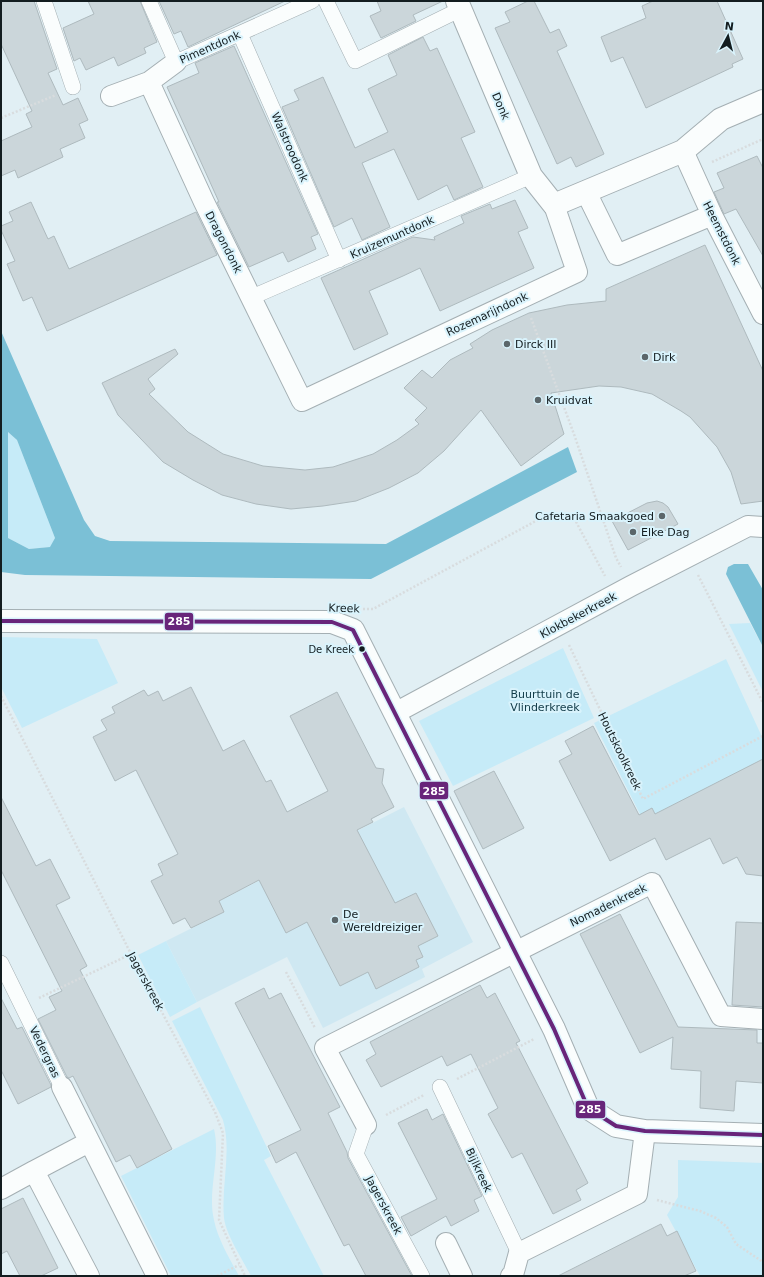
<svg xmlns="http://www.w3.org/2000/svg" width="764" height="1277" font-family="'DejaVu Sans',sans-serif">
	<rect width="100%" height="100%" fill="#e1eff4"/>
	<path fill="#cfe8f2" d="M404,807L473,942L422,969L425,977L323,1028L287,957L197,1002L166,941L224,912L219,901Z"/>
	<path fill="#c6ebf8" d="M8,432L17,440L55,538L51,547L29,549L8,538Z
		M750,623L763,647V692L729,624Z
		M1,637L97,639L118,683L22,728L1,687Z
		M563,648L594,718L453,786L419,721Z
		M726,659L763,739V759L644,822L594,723Z
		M166,941L197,1002L170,1017L138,955Z
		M200,1007L271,1156L264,1160L324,1276H251C243,1260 226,1235 224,1218C221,1185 232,1152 223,1120L172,1021Z
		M214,1129C221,1159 207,1191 214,1220C218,1240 230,1259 239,1276H171L121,1176Z
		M678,1160L763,1163V1276H700L667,1215L678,1197Z"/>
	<path fill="#7bc0d6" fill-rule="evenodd" d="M1,331L84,520L95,536L110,541L386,544L568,447L577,472L371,579L25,575L1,572ZM8,432L17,440L55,538L50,547L29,549L8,538Z
		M734,564H748L763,590V647L726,574L728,567Z"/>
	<path fill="#cbd6da" stroke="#aebabe" d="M1,1H34L57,69L48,73L63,105L78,98L88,120L79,124L85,138L60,149L63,157L18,178L15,170L1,176V141L32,127L26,114L32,111L1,44Z
		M88,1H140L157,42L144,48L146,53L118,66L114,57L86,70L80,58L74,61L63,28L94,14Z
		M159,1H285L188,47L181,31L174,34Z
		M377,1H443L413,15L416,21L381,38L370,16L381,11Z
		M528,1H534L550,33L559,29L567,46L557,51L604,154L576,167L571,157L557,164L495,28L510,22L505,12Z
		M653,1H717L743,59L732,64L733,67L646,108L623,57L611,62L601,37L646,18L642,6Z
		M423,37L430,51L437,48L475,132L461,138L483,187L454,200L447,185L418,200L394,149L362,163L390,227L362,240L352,218L334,227L282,107L299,100L294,90L323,77L355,148L388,132L368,89L397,75L388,55Z
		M234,46L318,234L311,237L316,249L288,262L283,252L249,267L217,202H219L167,87L199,73L195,63Z
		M757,156L763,168V256L736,209L724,214L714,192L724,188L717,173Z
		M515,200L528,228L518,232L534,268L440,311L420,268L403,276L369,291L388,334L354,350L321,278L413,237L435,240L434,237L464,223L461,216L490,204L492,209Z
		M31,202L48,239L54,236L69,269L196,212L217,255L47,331L32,297L23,301L7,264L15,261L1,230V226L13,221L9,212Z
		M705,245L763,371V501L741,504L731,472L717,447L690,417L681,411L652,394L621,387L599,386L551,393L564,434L521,466L481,410L444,451L418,473L389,488L356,501L323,506L291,509L256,504L222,495L193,480L163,462L118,415L102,383L175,349L178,354L148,379L155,389L149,394L188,432L223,454L263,466L305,470L333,467L373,454L397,440L419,424L415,420L427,408L404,388L422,370L432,378L450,360L473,348L470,344L492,330L529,313L567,305L606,301V289Z
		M657,501L663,503L668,507L678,524L628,550L612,521L647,503Z
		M191,687L223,751L244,740L266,782L271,780L287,812L328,791L290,716L337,692L376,768L384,769L382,783L394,807L371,819L373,822L357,830L395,903L416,893L438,936L418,946L423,957L416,960L419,967L376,989L368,972L340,986L307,922L286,933L259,880L219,901L224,912L191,928L185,918L173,924L151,881L163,875L158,864L178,854L136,770L115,781L93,737L107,730L101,720L115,713L112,707L144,690L148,696L158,691L163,701Z
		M593,726L639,815L652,808L655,814L763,759V876L746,874L737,857L723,864L710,838L666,860L655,838L610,861L559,761L572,754L565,741Z
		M494,771L524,828L483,849L454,791Z
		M1,797L36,866L50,859L70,898L56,905L87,966L80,970L172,1149L137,1168L130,1155L116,1162L73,1076L69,1078L67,1077L38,1019L56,1010L49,997L62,991L1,870Z
		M620,914L678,1027L757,1030V1043H763V1083L736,1081L734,1111L700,1108L701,1071L671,1069L673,1037L640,1053L580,934Z
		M736,922L763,923V1007L732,1005Z
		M480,985L487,998L495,993L520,1041L516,1043L588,1183L576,1190L581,1200L553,1214L522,1153L512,1158L488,1114L498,1108L471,1054L447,1066L442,1056L381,1087L366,1060L376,1054L370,1042Z
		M264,988L269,999L281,993L340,1107L328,1113L347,1152L348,1158L412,1276H366L349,1244L344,1246L296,1152L276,1163L268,1146L301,1130L235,1003Z
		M1,998L17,1029L22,1027L51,1085V1087L18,1104L1,1070Z
		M427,1109L432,1120L443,1114L482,1196L474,1200L479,1211L451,1226L446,1216L411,1236L401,1217L437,1199L398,1123Z
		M23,1198L58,1268L41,1276H20L7,1251L1,1254V1209Z
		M661,1224L667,1236L677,1231L696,1271L684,1276H558Z"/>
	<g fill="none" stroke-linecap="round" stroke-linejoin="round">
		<defs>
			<path id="pedestrian" d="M44,1L73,87
				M149,1L176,62L312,1
				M326,1L355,61L461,9
				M240,34L339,260
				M252,297L531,176
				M1,963L62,1087
				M440,1087L519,1253
				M366,1125L356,1154L422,1276"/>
			<path id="minor" d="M149,82L204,202L302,401L577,272L554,205
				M111,96L149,82L176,62
				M683,151L712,215L763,314
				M586,192L617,255L712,215
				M395,713L631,586L748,526L763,527
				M62,1087L157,1276
				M366,1125L325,1048L652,883L721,1016L763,1019
				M1,1189L34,1171
				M446,1243L462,1276
				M89,1276L34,1171L89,1142
				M511,1276L513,1275L519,1253L637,1194L645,1131"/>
			<path id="tertiary" d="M457,1L531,176L554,205L683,151L721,119L763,101
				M1,621L332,622L353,630L554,1029L588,1108L616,1126L645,1131L763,1135"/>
		</defs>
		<use href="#pedestrian" stroke="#a4afb3" stroke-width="16"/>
		<use href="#minor" stroke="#a4afb3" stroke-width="22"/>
		<use href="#tertiary" stroke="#a4afb3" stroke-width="24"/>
		<path stroke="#d8dcde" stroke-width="2.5" stroke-dasharray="2 2" stroke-linecap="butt" d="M1,118L56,95
			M712,162L763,139
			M531,318L575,437L616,558L621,567
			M698,575L763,703
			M363,609H373L545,516C557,513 563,511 574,518L605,576
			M569,645L643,799L763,736
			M1,696L131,954L215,1112L223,1133L219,1220L245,1276
			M286,972L315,1028
			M39,998L131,954
			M457,1079L534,1039
			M386,1115L424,1095
			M657,1200L700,1211L716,1218L727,1227L736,1244L763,1262
			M217,1276L239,1265"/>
		<use href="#pedestrian" stroke="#fafdfd" stroke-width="15"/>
		<use href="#minor" stroke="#fafdfd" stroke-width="20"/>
		<use href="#tertiary" stroke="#fafdfd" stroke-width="22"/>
		<defs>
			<path id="bus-1" d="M1,621L332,622L353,630L554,1029L588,1108L616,1126L645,1131L763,1135"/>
		</defs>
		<use href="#bus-1" stroke="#d9f3fc" stroke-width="7"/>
		<use href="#bus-1" stroke="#68257a" stroke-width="4"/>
	</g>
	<g fill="#5b666a" stroke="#d9f3fc" stroke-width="1.5">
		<circle cx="507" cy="344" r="4"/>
		<circle cx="645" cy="357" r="4"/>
		<circle cx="538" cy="400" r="4"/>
		<circle cx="662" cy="516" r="4"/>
		<circle cx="633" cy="532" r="4"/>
		<circle cx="335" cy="920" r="4"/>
	</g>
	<circle fill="#131d20" stroke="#d9f3fc" stroke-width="1.5" cx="362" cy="649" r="3.5"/>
	<g text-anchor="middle" stroke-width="4" stroke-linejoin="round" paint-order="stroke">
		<g font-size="10" fill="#131d20" stroke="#d9f3fc" text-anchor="end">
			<text x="354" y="653">De Kreek</text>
		</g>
		<g font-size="11" fill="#131d20" stroke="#d9f3fc">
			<text transform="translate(210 47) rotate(-24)" y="4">Pimentdonk</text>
			<text transform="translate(501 106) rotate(67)" y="4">Donk</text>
			<text transform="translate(290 147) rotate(66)" y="4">Walstroodonk</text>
			<text transform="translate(722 233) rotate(63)" y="4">Heemstdonk</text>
			<text transform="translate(392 237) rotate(-24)" y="4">Kruizemuntdonk</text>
			<text transform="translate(224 242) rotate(63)" y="4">Dragondonk</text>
			<text transform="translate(487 314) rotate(-25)" y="4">Rozemarijndonk</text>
			<text transform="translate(344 608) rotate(2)" y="4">Kreek</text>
			<text transform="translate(578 615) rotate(-28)" y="4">Klokbekerkreek</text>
			<text transform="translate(620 751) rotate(64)" y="4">Houtskoolkreek</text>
			<text transform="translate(608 905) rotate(-26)" y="4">Nomadenkreek</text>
			<text transform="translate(146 981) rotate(62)" y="4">Jagerskreek</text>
			<text transform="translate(45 1052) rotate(64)" y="4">Vedergras</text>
			<text transform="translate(479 1170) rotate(65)" y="4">Bijlkreek</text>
			<text transform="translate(384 1205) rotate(62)" y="4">Jagerskreek</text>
		</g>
		<g font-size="11" fill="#131d20" stroke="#d9f3fc" text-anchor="start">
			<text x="515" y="348">Dirck III</text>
			<text x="653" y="361">Dirk</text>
			<text x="546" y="404">Kruidvat</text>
			<text x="654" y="520" text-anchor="end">Cafetaria Smaakgoed</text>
			<text x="641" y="536">Elke Dag</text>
			<text x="343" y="918">De<tspan x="343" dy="13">Wereldreiziger</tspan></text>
		</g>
		<g font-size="11" fill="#113b48" stroke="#d9f3fc">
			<text x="545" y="698">Buurttuin de<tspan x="545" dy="13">Vlinderkreek</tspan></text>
		</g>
	</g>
	<g stroke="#d9f3fc" stroke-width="1.5">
		<rect x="164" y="612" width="30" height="19" rx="4" fill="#68257a"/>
		<rect x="419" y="781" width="30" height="19" rx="4" fill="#68257a"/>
		<rect x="575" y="1100" width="31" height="19" rx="4" fill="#68257a"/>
	</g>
	<g font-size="11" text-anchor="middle" font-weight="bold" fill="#fff">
		<text x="179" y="625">285</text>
		<text x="434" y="795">285</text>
		<text x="590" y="1113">285</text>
	</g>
	<rect width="764" height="1277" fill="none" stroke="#131d20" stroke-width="4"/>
	<g transform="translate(728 36) rotate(7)" stroke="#d9f3fc" stroke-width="3" paint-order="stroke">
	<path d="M0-3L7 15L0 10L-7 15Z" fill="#131d20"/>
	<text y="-6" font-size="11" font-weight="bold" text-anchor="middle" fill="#131d20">N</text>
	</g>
</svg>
